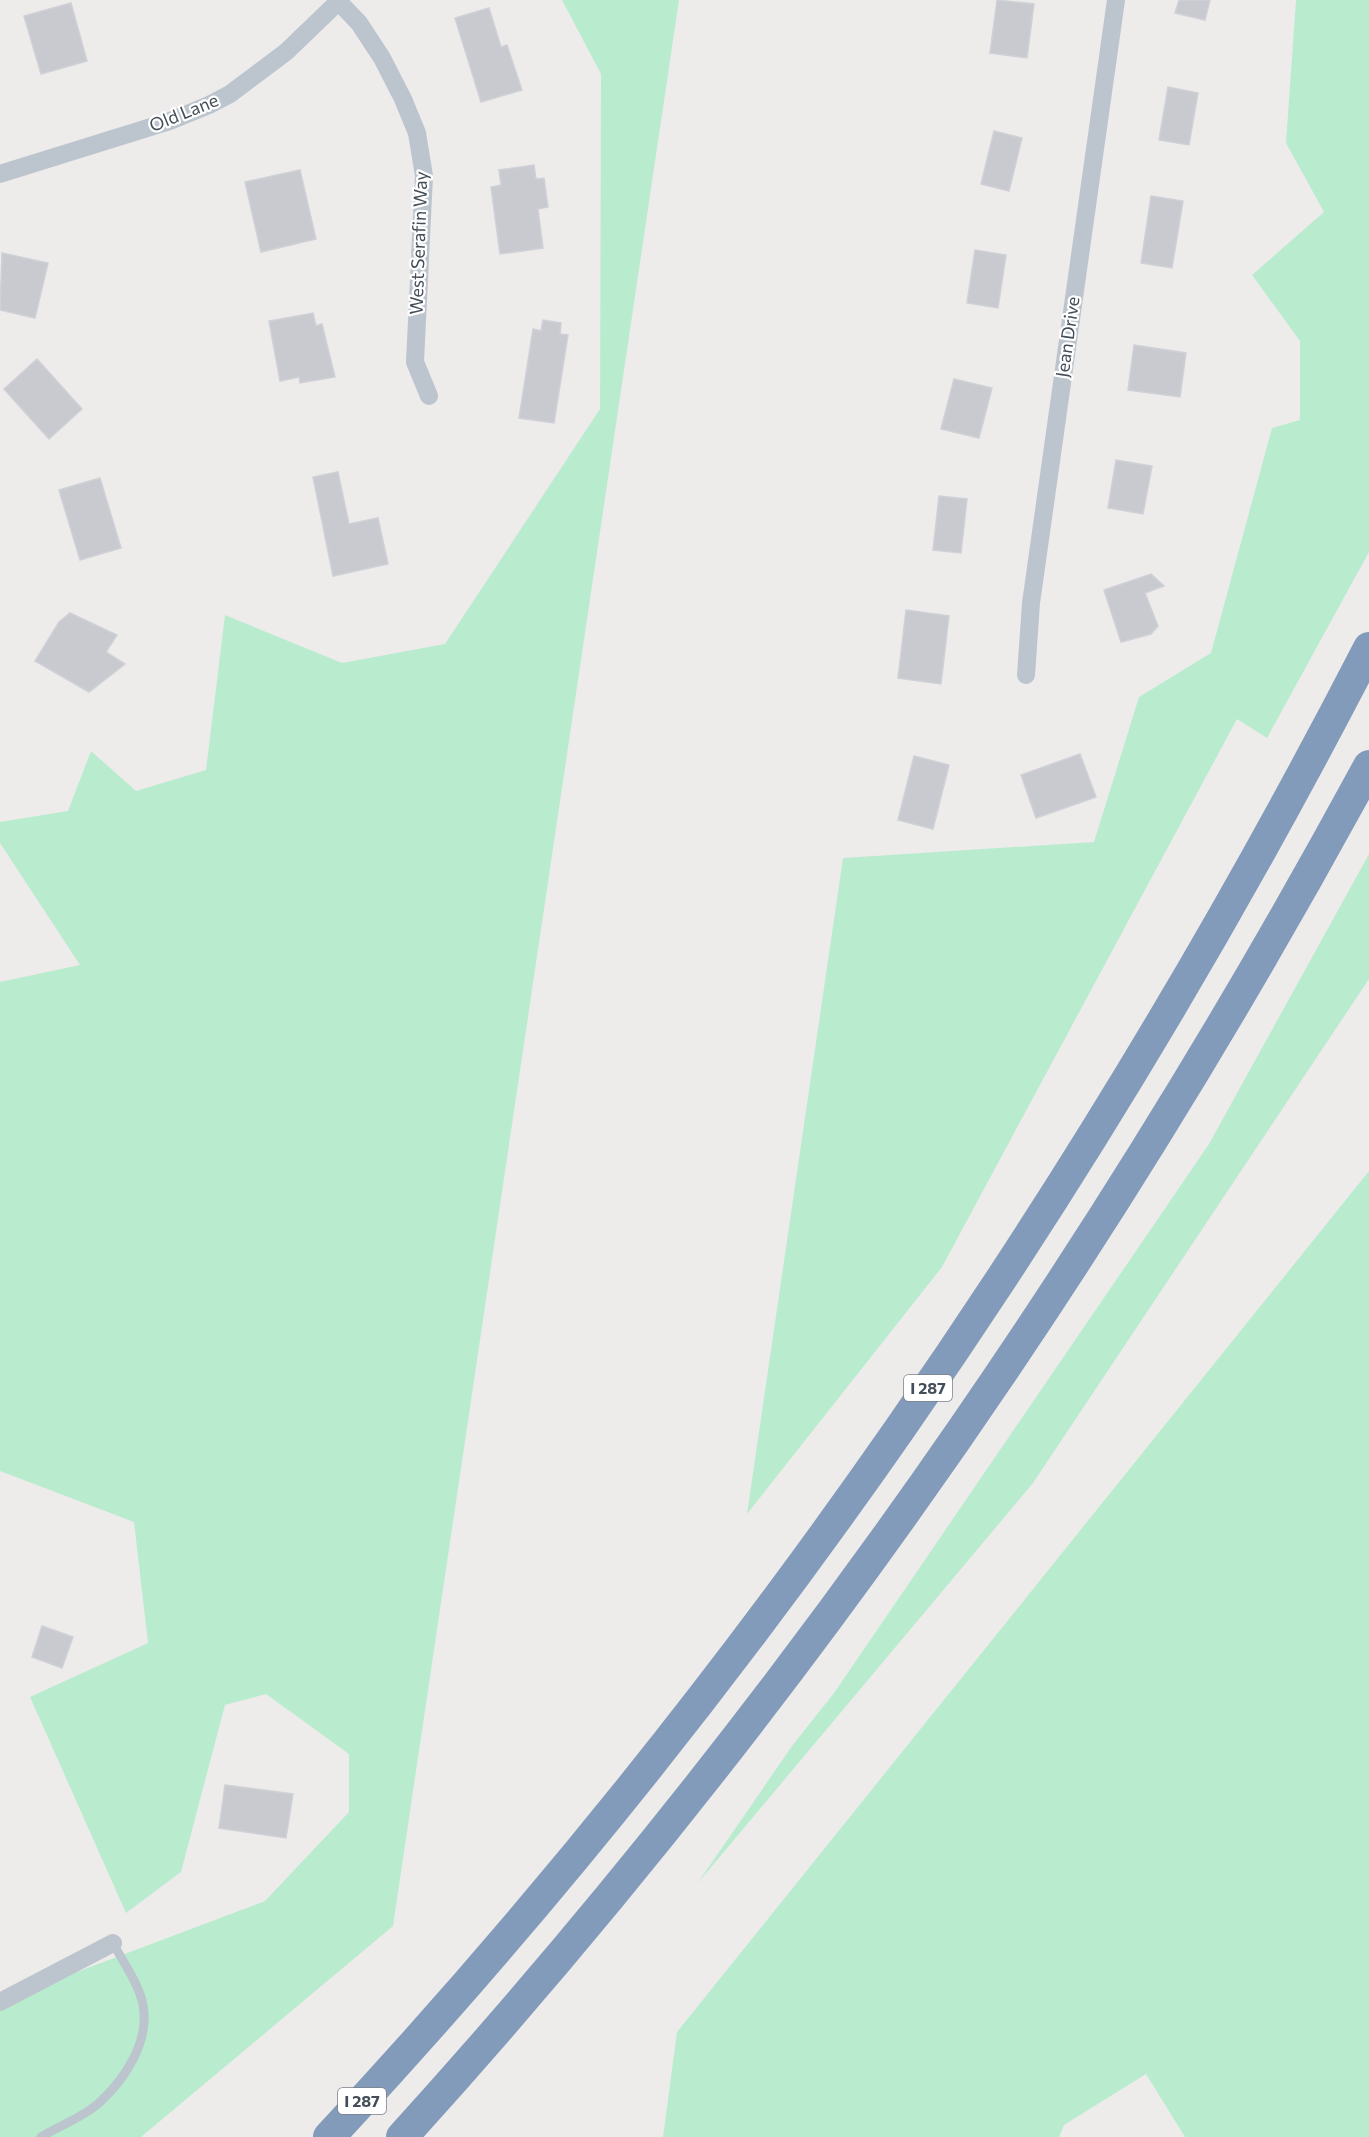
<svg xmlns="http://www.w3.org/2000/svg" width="1369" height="2137" font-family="Commissioner,sans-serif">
	<rect width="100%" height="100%" fill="#eeebeb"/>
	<path fill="#b9eccf" d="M562,0H679L393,1926L141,2137H0V2001L265,1901L349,1812V1754L266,1694L225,1705L181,1872L126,1913L30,1697L148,1643L134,1522L0,1471V982L80,965L0,843V822L68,811L91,751L136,791L206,770L225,615L342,663L445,644L600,409L601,74Z
		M1296,0H1369V552L1267,738L1237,719L942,1267L747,1514L843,858L1094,842L1139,697L1211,653L1272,428L1300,420V341L1252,275L1324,212L1286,143Z
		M1369,854V979L1033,1483L697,1884L792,1746L834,1693L1209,1144Z
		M1369,1171V2137H1185L1146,2074L1064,2125L1059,2137H663L677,2032Z"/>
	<path fill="#c8cad0" stroke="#cfd1d7" stroke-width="1.5" d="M997,0L1034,4L1027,58L990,53Z
		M1179,0H1210L1205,20L1175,13Z
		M71,3L87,61L41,74L24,16Z
		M489,8L501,47L507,45L522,90L481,102L455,18Z
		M1168,87L1198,93L1189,145L1159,140Z
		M994,131L1022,138L1009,191L981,184Z
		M534,165L536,179L544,178L548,207L538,209L543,248L500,254L491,187L501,185L499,170Z
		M300,170L316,239L261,252L245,182Z
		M1151,196L1183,201L1172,268L1141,263Z
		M975,250L1006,255L998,308L967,303Z
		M2,253L48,263L35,318L0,310Z
		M313,313L316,326L322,324L335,377L300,383L299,377L280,381L269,321Z
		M543,320L561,323L560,334L568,335L554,423L519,418L533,329L541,331Z
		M1134,345L1186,353L1180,397L1128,390Z
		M37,359L82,409L49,439L4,389Z
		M954,379L992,388L979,438L941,429Z
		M1116,460L1152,466L1143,514L1108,508Z
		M338,472L349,524L378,518L388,564L333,576L313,477Z
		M100,478L121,548L80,560L59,490Z
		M939,496L967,499L961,553L933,550Z
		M1151,574L1164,586L1145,593L1158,626L1151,634L1121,642L1104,590Z
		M906,610L949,616L941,684L898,678Z
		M70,613L117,635L106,652L125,664L89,692L35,661L59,622Z
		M1080,754L1096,797L1036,818L1021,775Z
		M914,756L949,765L933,829L898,820Z
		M42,1626L73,1637L62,1668L32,1657Z
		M225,1785L293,1794L286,1838L219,1828Z"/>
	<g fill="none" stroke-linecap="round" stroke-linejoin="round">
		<path stroke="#bcc5ce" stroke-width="9" d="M41,2137C59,2126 84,2117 100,2102C125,2079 150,2041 143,2005C139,1984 123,1962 113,1943"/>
		<path stroke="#bcc5ce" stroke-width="18" d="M339,2L359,23L382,58L403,99L417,133L424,176L415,362L429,396
			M0,174L170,121L209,105L230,94L286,52L340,0
			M1026,675L1031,603L1116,0
			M0,2002L113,1943"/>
		<path stroke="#839bba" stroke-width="32" d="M329,2137C743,1693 1091,1188 1369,648
			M402,2137C782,1718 1100,1263 1369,766"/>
	</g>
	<g text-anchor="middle" stroke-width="4.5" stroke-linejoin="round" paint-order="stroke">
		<g fill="#fff" stroke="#7c838a" stroke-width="1.5">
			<rect x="904" y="1375" width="48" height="26" rx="4.5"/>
			<rect x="338" y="2088" width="48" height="26" rx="4.5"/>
		</g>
		<g font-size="16" font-weight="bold" fill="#444e58">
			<text x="928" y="1394">I 287</text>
			<text x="362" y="2107">I 287</text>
		</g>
		<g font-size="18" fill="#444e58" stroke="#fff">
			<text transform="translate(184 113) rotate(-22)" y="6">Old Lane</text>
			<text transform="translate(419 243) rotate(-88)" y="6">West Serafin Way</text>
			<text transform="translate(1068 337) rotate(-82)" y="6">Jean Drive</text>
		</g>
	</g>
</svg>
